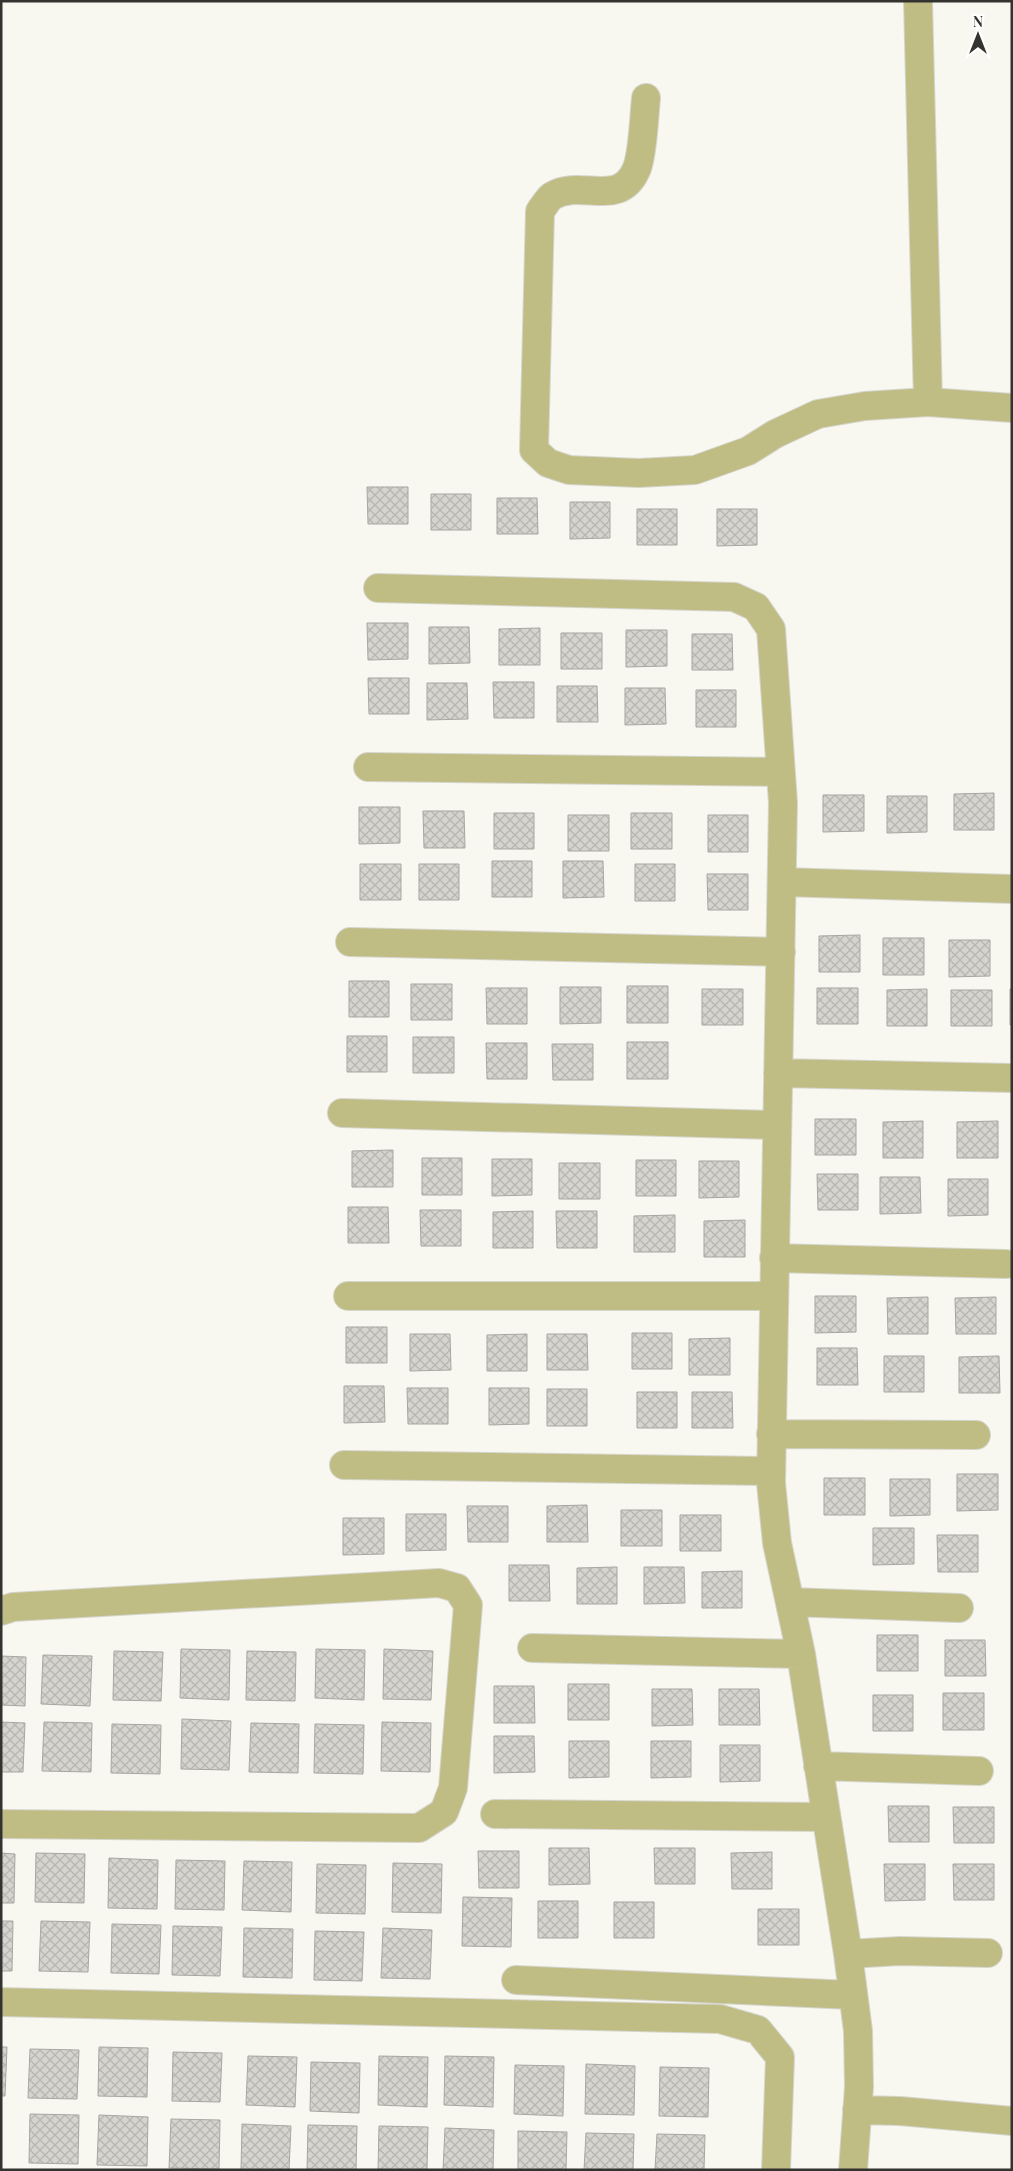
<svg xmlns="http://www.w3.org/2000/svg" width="1013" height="2171" font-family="'Playfair Display',serif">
	<defs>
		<pattern id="building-cross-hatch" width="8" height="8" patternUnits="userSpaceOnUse" patternTransform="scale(1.25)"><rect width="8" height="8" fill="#d5d4ce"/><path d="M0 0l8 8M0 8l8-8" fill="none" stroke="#b7b6b1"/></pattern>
	</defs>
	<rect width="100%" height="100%" fill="#f8f8f1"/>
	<path fill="url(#building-cross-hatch)" stroke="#a7a7a1" d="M367,487H408V524H368Z
		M431,494H471V530H431Z
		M497,498H537L538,534H497Z
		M570,502H610V538L570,539Z
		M637,509H677V545H637Z
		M717,509H757V545L717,546Z
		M367,623H408V659L368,660Z
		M429,627H469L470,663L429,664Z
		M540,628V665H499V629Z
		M626,630H667V666L626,667Z
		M561,633H602V669H561Z
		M692,634H732L733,670H692Z
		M368,678H409V714H369Z
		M493,682H534V718H494Z
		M427,683H467L468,719L427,720Z
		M557,686H597L598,722H557Z
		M625,688H665L666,724L625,725Z
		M696,690H736V727H696Z
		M994,793V830H954V794Z
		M823,795H864V831L823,832Z
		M887,796H927V832L887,833Z
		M359,807H400V843L359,844Z
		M423,811H464L465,848H424Z
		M494,813H534V849H494Z
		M631,813H672V849H631Z
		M568,815H609V851H568Z
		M708,815H748V852H708Z
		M492,861H532V897H492Z
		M563,861H603L604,897L563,898Z
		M360,864H401V900H360Z
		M419,864H459V900H419Z
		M635,864H675V901H635Z
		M707,874H748V910H708Z
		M860,935V972H819V936Z
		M883,938H924V975H883Z
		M949,940H990V976L949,977Z
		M349,981H389V1017H349Z
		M411,984H452V1020H411Z
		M627,986H668V1023H627Z
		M560,987H601V1023L560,1024Z
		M486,988H527V1024H487Z
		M817,988H858V1024H817Z
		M702,989H743V1025H702Z
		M927,989V1026H887V990Z
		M1010,989H1012V1025H1010Z
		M951,990H992V1026H951Z
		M347,1036H387V1072H347Z
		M413,1037H454V1073H413Z
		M627,1042H668V1079H627Z
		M486,1043H527V1079H487Z
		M552,1044H593V1080H553Z
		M815,1119H856V1155H815Z
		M923,1121V1158H883V1122Z
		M998,1121V1158H957V1122Z
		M393,1150V1187H352V1151Z
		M422,1158H462V1195H422Z
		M492,1159H532V1195L492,1196Z
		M636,1160H676V1196H636Z
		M699,1161H739V1197L699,1198Z
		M559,1163H600V1199H559Z
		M817,1174H858V1210H818Z
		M880,1177H920L921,1213L880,1214Z
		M948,1179H988V1215L948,1216Z
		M348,1207H388L389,1243H348Z
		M420,1210H461V1246H421Z
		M533,1211V1248H493V1212Z
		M556,1211H597V1248H557Z
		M675,1215V1252H634V1216Z
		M745,1220V1257H704V1221Z
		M815,1296H856V1332L815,1333Z
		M928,1297V1334H888L887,1298Z
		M996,1297V1334H956L955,1298Z
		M346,1327H387V1363H346Z
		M632,1333H672V1369H632Z
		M410,1334H450L451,1370L410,1371Z
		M527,1334V1371H487V1335Z
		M547,1334H587L588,1370H547Z
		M730,1338V1375H689V1339Z
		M817,1348H857L858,1385H817Z
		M884,1356H924V1392H884Z
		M999,1356L1000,1393H959V1357Z
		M344,1386H384L385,1422L344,1423Z
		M407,1388H448V1424H408Z
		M489,1388H529V1424L489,1425Z
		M547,1389H587V1426H547Z
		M637,1392H677V1428H637Z
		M692,1392H732L733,1428H692Z
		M957,1474H998V1510L957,1511Z
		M824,1478H865V1515H824Z
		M890,1479H930V1515L890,1516Z
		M587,1505L588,1542H547V1506Z
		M467,1506H508V1542H468Z
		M621,1510H662V1546H621Z
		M406,1514H446V1550L406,1551Z
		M680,1515H721V1551H680Z
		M343,1518H384V1554L343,1555Z
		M873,1528H914V1564L873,1565Z
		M937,1535H978V1572H938Z
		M509,1565H549L550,1601H509Z
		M617,1567V1604H577V1568Z
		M644,1567H684L685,1603L644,1604Z
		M742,1571V1608H702V1572Z
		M877,1635H918V1671H877Z
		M945,1640H985L986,1676H945Z
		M181,1649L230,1650L229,1700L180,1698Z
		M316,1649L365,1650L364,1700L315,1698Z
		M384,1649L433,1651L431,1700L383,1699Z
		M114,1651L163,1652L161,1701L113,1700Z
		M247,1651L296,1652L295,1701L246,1700Z
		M43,1655L92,1656L90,1706L41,1704Z
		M1,1656L26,1657L25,1706L1,1705Z
		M568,1684H609V1720H568Z
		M494,1686H534L535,1723H494Z
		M652,1689H692L693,1725L652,1726Z
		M719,1689H759L760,1725H719Z
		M943,1693H984V1730H943Z
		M873,1695H913V1731H873Z
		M182,1719L231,1721L229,1770L181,1769Z
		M1,1722L25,1723L23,1772H1Z
		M44,1722L92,1723L91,1772L42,1771Z
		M382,1722L431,1723L430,1772L381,1771Z
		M251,1723L299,1724L298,1773L249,1772Z
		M112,1724L161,1725L160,1774L111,1773Z
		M315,1724L364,1725L363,1774L314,1773Z
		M494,1736H534L535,1772L494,1773Z
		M569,1741H609V1777L569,1778Z
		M651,1741H691V1777L651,1778Z
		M720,1745H760V1781L720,1782Z
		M888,1806H929V1842H889Z
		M953,1807H994V1843H954Z
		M549,1848H589L590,1884L549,1885Z
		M654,1848H695V1884H655Z
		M478,1851H519V1888H479Z
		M772,1852V1889H732L731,1853Z
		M1,1853L15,1854L14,1903H1Z
		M36,1853L85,1854L84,1903L35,1902Z
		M109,1858L158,1860L157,1909L108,1908Z
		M176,1860L225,1861L224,1910L175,1909Z
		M244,1861L292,1862L291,1912L242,1910Z
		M393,1863L442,1864L441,1913L392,1912Z
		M317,1864L366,1865L365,1914L316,1913Z
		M884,1864H925V1900L885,1901Z
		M953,1864H994V1900H954Z
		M463,1897L512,1898L511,1947L462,1946Z
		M538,1901H578V1938H538Z
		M614,1902H654V1938H614Z
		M758,1909H799V1945H758Z
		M1,1921H13L12,1971H1Z
		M41,1921L90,1922L88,1972L39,1971Z
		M112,1924L161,1925L159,1974L111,1973Z
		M173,1926L222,1927L220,1976L172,1975Z
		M244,1928L293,1929L292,1978L243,1977Z
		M383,1928L432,1930L430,1979L381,1978Z
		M315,1931L364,1932L362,1981L314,1980Z
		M1,2047H7L5,2096H1Z
		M99,2047L148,2048L147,2097L98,2096Z
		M30,2049L79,2050L77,2099L28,2098Z
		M173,2052L222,2053L220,2102L172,2101Z
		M248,2056L297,2057L295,2107L246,2105Z
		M379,2056L428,2057L427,2107L378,2105Z
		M445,2056L494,2057L493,2107L444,2105Z
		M311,2062L360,2063L359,2113L310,2111Z
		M586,2064L635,2066L634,2115L585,2114Z
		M515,2065L564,2066L563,2116L514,2114Z
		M660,2067L709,2068L708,2117L659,2116Z
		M30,2114L79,2115L78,2164L29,2163Z
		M99,2115L148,2117L147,2166L97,2165Z
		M171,2119L220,2120L219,2169L169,2168Z
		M242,2124L291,2126L289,2170H241Z
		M308,2125L357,2126L356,2170H307Z
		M379,2126L428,2127L427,2170H378Z
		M445,2128L494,2130L493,2170H443Z
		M518,2131L567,2132L566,2170H518Z
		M586,2133L634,2134L633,2170H584Z
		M657,2134L705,2135L704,2170H655Z"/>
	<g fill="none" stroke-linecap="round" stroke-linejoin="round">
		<defs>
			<path id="minor" d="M918,1L928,402
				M646,98C644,117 643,152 637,168C620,210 582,178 552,196C548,199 544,206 540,211L534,450L548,463L569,470L639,473L695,470L748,451L775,434L818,414L865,406L928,402L1012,408
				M378,588L734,597L756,607L771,629L783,803L771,1483L777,1543L801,1654L848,1954L858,2031L859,2087L853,2170
				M368,767L780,772
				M782,882L1012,889
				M350,942L781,952
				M778,1073L1012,1078
				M342,1113L777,1125
				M774,1258L1006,1264
				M348,1296H774
				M771,1434L976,1435
				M344,1465L771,1471
				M790,1602L959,1608
				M1,1611L13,1607L439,1583L457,1588L468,1605L453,1788L444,1812L419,1828L1,1824
				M532,1648L801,1654
				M818,1766L979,1771
				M495,1814L826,1817
				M848,1954L900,1951L988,1953
				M516,1980L852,1995
				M1,2002L720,2019L758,2030L780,2057L776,2170
				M857,2110L900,2111L1012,2121"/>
		</defs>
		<use href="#minor" stroke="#d5d5ce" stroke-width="30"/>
		<use href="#minor" stroke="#c0bd84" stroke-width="28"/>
	</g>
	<rect width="1013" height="2171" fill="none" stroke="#333330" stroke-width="5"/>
	<g transform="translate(978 35)" stroke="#fffffe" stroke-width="4" paint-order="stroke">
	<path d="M0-4L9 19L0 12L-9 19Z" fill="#333330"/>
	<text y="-8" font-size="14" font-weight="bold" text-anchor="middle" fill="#333330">N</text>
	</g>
</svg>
